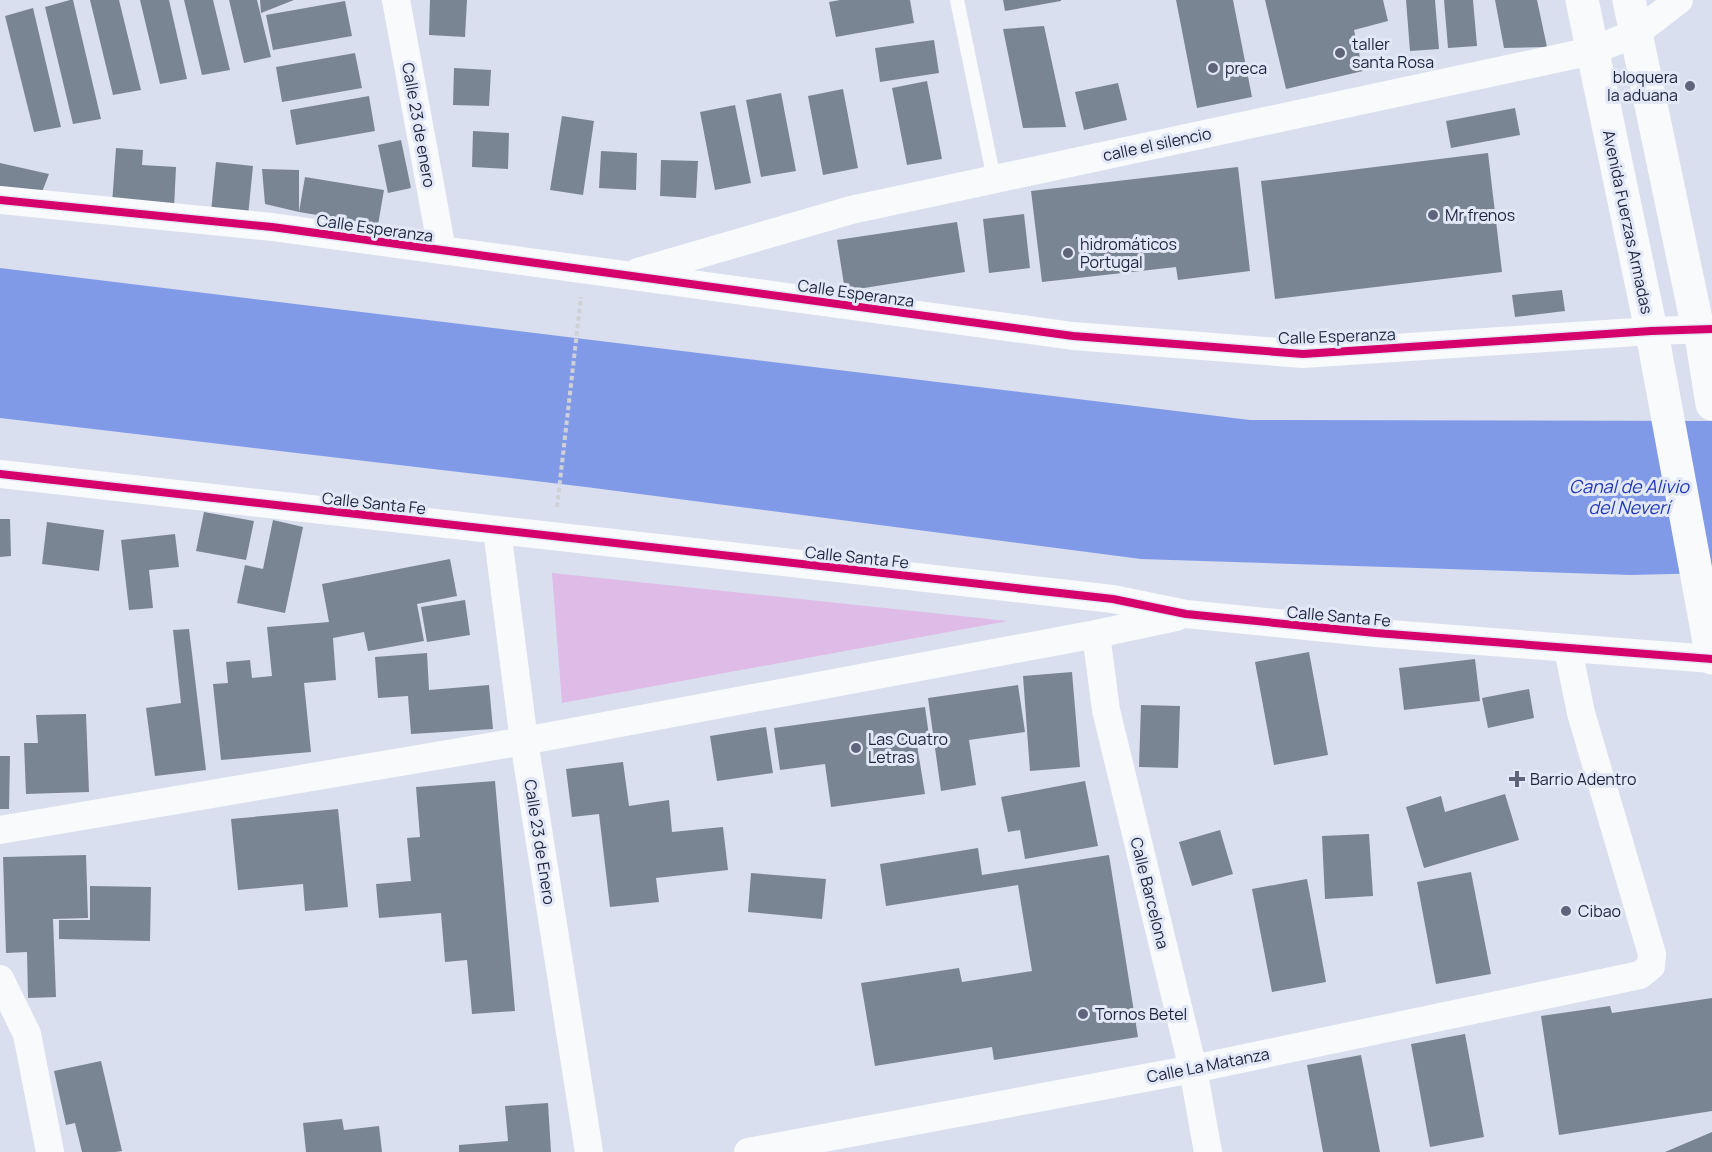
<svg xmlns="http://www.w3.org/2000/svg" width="1712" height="1152" font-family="Manrope,sans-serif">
	<rect width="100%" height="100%" fill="#d9dfee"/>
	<path fill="#dfbbe7" d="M552,573L1008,621L562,703Z"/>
	<path fill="#819ae8" d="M0,268L1250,420L1712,421V573L1631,575L1141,559L586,487L0,418Z"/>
	<path fill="#7a8593" d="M70,0H73L101,119L73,124L45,7Z
		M90,0H119L141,90L113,95Z
		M140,0H169L187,79L160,84Z
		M184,0H213L230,70L202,75Z
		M229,0H257L271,57L244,63Z
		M260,0H294L261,13Z
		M430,0H467L465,37L429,35Z
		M840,0H910L914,23L836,37L829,2Z
		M1003,0H1061V1L1005,11Z
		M1176,0H1233L1252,97L1197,108Z
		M1265,0H1383L1388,21L1354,30L1363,71L1286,89Z
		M1406,0H1435L1439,49L1410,51Z
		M1444,0H1473L1477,46L1448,48Z
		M1495,0H1537L1547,47L1504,48Z
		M345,1L352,36L273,50L266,15Z
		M33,8L61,127L34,132L5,16Z
		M1044,26L1066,127L1023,128L1003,29Z
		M934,40L939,73L880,82L875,48Z
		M355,53L362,88L282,102L276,67Z
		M454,68L491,70L489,106L453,105Z
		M927,81L942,159L907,165L892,88Z
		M1118,83L1127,120L1084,130L1075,92Z
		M843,89L858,168L823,175L808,96Z
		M781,93L796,171L761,177L746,100Z
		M369,96L375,131L296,145L290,110Z
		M735,105L751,183L715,190L700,112Z
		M1515,108L1520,135L1451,148L1446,121Z
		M562,116L594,121L583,195L550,190Z
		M473,131L509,133L508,169L472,167Z
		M401,140L411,188L388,193L378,145Z
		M116,148L143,150L142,165L176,167L174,208L112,204Z
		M601,151L637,153L636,190L599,188Z
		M1488,153L1502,272L1275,299L1261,181Z
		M661,160L698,161L696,198L660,196Z
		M216,162L253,166L248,216L211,212Z
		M0,163L49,174L42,192L0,187Z
		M1238,167L1250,271L1178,280L1176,267L1042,282L1031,191Z
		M262,169L299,170V212L265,204Z
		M305,177L384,190L378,225L299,212Z
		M1024,214L1030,268L989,273L983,219Z
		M957,222L965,272L845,291L837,240Z
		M1562,290L1565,311L1515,317L1512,295Z
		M204,512L254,521L246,560L196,551Z
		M0,519H10L11,556L0,557Z
		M273,520L303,527L285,613L237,603L245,565L263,569Z
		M47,522L104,530L99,571L42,564Z
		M175,534L179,567L149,570L153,608L129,610L121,540Z
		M450,559L457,596L417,604L424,641L368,651L364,632L333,638L336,680L304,683L311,752L221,760L213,684L228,683L226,662L250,660L252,678L272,676L267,627L329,622L322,584Z
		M465,600L470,635L427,642L421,607Z
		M189,629L206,770L155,776L146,708L181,703L173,630Z
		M1309,652L1328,755L1274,765L1255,662Z
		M427,653L429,690L489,685L493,729L411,734L408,696L378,698L375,657Z
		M1475,659L1480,701L1404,710L1399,668Z
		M1072,672L1080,767L1030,771L1023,676Z
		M1018,685L1025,732L969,740L976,785L941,791L928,698Z
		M1529,689L1534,718L1488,728L1482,698Z
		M1141,705L1180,706L1178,768L1139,767Z
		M925,707L930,743L917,745L925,794L831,807L825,764L780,770L774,728Z
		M86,714L89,792L26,794L24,743H38L36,715Z
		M766,727L773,773L717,781L710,736Z
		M0,756H10L9,809H0Z
		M623,762L629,806L669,800L672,832L723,827L728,870L656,878L659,902L610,907L599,814L572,817L566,769Z
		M495,781L515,1011L472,1014L467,960L445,962L441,913L379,918L376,884L411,881L407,838L420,837L416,787Z
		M1085,781L1098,846L1025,859L1020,830L1008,832L1001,797Z
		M1505,794L1519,840L1424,868L1406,807L1441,796L1445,812Z
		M338,809L348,907L305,911L303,884L238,890L231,819Z
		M1220,830L1233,874L1192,886L1179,842Z
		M1369,834L1373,896L1325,899L1322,836Z
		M978,848L982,875L1109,855L1138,1037L994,1060L992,1047L875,1066L861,983L959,968L962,982L1032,971L1018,885L886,906L880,864Z
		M86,855L88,918L53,919L56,997L28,998L27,952L6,953L3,857Z
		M1471,872L1491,974L1436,984L1417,882Z
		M751,873L826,879L822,919L748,912Z
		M1307,879L1326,982L1272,992L1252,889Z
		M90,886L151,887L150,941L59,939V920H90Z
		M1712,998V1111L1559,1135L1541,1016L1610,1006L1612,1013Z
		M1465,1034L1484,1137L1430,1147L1411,1044Z
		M1361,1055L1380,1152H1323L1307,1065Z
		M101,1061L122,1151L115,1152H82L75,1123L66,1125L54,1071Z
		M548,1103L551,1152H459V1145L508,1141L505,1106Z
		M342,1119L344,1130L379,1126L382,1152H306L303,1123Z
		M1712,1132V1152H1665Z"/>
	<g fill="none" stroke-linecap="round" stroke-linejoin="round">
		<path stroke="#cfd1d6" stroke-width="4" stroke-dasharray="4.5 3" stroke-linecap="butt" d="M557,507L581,297"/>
		<path stroke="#f9fafc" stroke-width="14" d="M957,0L994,179"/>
		<path stroke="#f9fafc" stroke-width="28" d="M396,0L442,250
			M0,200L272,227L1073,336L1303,354L1651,331L1712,329
			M638,272L851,210L1592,51L1636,33L1679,0
			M0,474L1113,599L1186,614L1376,633L1712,659
			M497,530L524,741L589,1152
			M1096,634L1106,710L1193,1069L1208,1152
			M0,830L524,741L1096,634L1176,617
			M0,979L27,1034L50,1152
			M748,1152L1193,1069L1640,975L1651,966L1652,954L1581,713L1568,649"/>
		<path stroke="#f9fafc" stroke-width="33" d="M1582,0L1655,349L1712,658
			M1629,0L1698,329L1702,342L1712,404"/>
		<defs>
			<path id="cycleway" d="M0,200L272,227L1073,336L1303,354L1651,331L1712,329
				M0,474L1113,599L1186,614L1376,633L1712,659"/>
		</defs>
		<use href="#cycleway" stroke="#e3e8f6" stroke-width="11"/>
		<use href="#cycleway" stroke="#d6006c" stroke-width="8"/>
	</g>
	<g fill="#5e657b" stroke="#e3e8f6" stroke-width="2">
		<circle cx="1340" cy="53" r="6"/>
		<circle cx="1213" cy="68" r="6"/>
		<circle cx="1690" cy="86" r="6"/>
		<circle cx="1433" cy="215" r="6"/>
		<circle cx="1068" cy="253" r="6"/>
		<circle cx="856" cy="748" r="6"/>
		<path d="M1514 770h6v6h6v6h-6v6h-6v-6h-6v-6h6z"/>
		<circle cx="1566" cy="911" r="6"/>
		<circle cx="1083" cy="1014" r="6"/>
	</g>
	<g text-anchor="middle" stroke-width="6" stroke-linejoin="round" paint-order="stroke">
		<g font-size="16" fill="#1b243d" stroke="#e3e8f6" text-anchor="start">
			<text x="1352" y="50">taller<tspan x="1352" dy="18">santa Rosa</tspan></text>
			<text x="1225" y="74">preca</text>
			<text x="1678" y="83" text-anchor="end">bloquera<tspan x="1678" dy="18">la aduana</tspan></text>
			<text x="1445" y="221">Mr frenos</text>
			<text x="1080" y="250">hidromáticos<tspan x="1080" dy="18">Portugal</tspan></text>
			<text x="868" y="745">Las Cuatro<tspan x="868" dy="18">Letras</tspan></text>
			<text x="1530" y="785">Barrio Adentro</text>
			<text x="1578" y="917">Cibao</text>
			<text x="1095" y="1020">Tornos Betel</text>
		</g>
		<g font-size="16" fill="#1b243d" stroke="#e3e8f6">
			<text transform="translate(419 125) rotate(80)" y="6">Calle 23 de enero</text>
			<text transform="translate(1157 144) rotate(-12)" y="6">calle el silencio</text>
			<text transform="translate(1628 222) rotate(78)" y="6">Avenida Fuerzas Armadas</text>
			<text transform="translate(375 228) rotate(8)" y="6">Calle Esperanza</text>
			<text transform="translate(856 293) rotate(8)" y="6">Calle Esperanza</text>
			<text transform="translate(1337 336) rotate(-2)" y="6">Calle Esperanza</text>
			<text transform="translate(374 503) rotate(6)" y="6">Calle Santa Fe</text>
			<text transform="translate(857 557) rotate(6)" y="6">Calle Santa Fe</text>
			<text transform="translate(1339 616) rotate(5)" y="6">Calle Santa Fe</text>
			<text transform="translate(540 842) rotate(81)" y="6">Calle 23 de Enero</text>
			<text transform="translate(1150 893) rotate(76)" y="6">Calle Barcelona</text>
			<text transform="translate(1208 1065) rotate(-11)" y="6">Calle La Matanza</text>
		</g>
		<g font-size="18" font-style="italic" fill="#2339b4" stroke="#e3e8f6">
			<text x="1629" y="493">Canal de Alivio<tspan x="1629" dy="21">del Neverí</tspan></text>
		</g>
	</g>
</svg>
